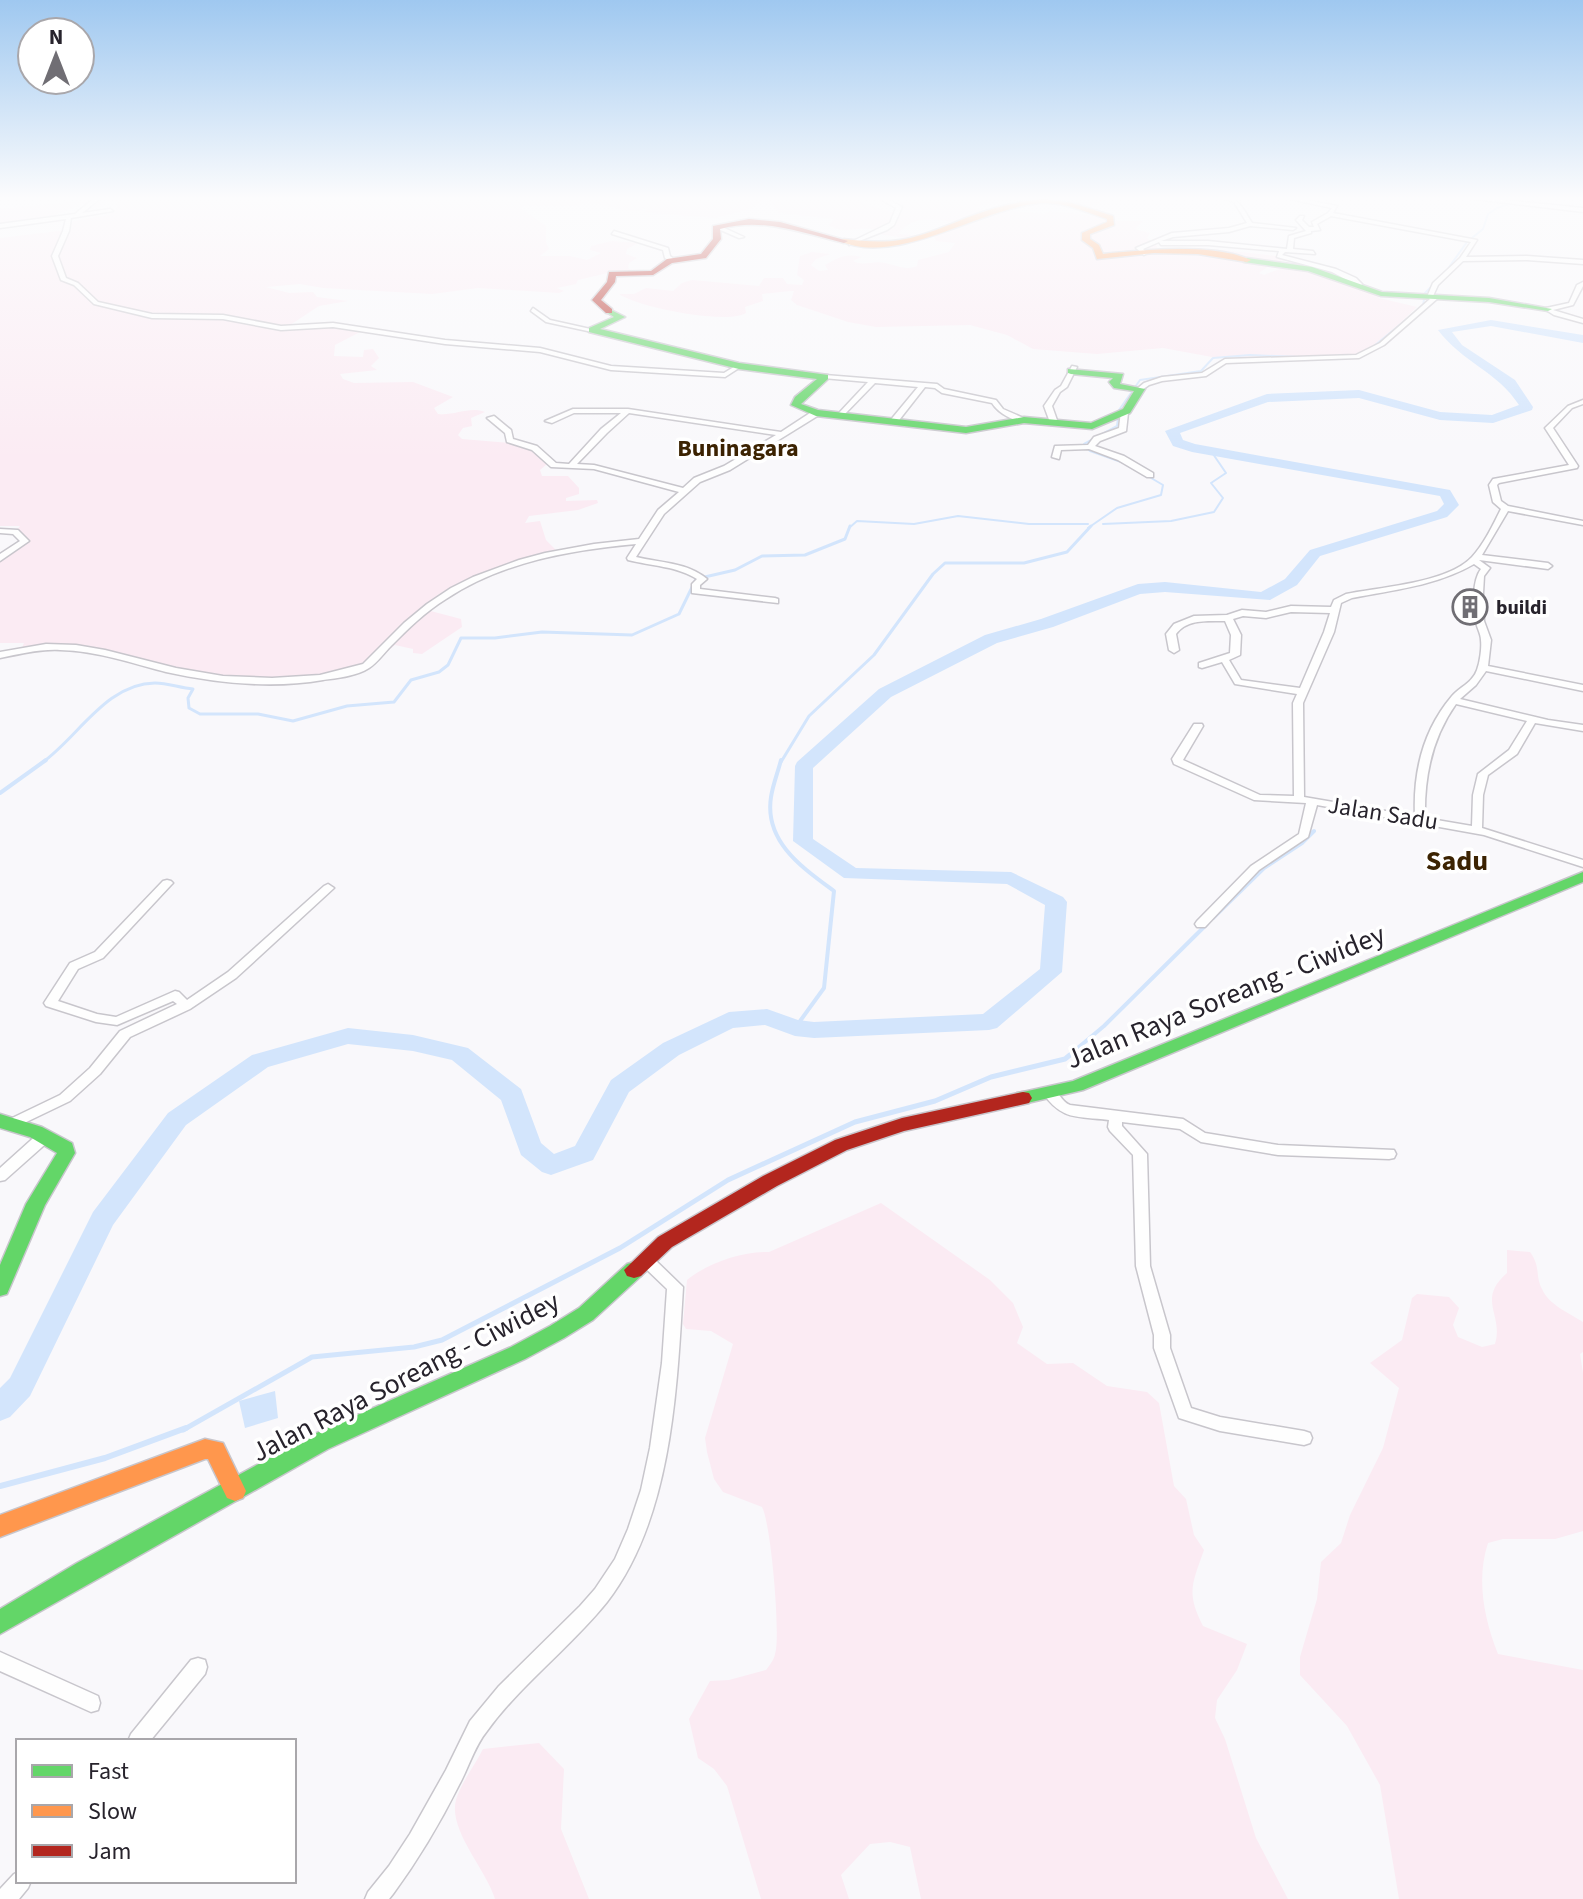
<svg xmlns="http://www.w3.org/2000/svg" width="1583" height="1899" font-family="'Source Sans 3',sans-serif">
	<rect width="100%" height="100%" fill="#f9f8fb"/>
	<path fill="#fbebf3" d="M76,196H861L855,199C868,204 887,213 900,213L904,207L898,203L917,196H1113L1090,207C1065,199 998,197 975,208L994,212L1003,210L1045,214L1049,211L1110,217L1118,221H1143L1135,229L1150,233L1147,238L1156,244L1158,252L1221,250L1276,256L1291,261H1276L1259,273L1264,275C1289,263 1318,265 1344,276L1340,278L1377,294L1379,298L1417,307L1380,342L1352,356L1212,357L1163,348L1097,354L1033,349L1007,335L970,325L876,327L848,322L797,305L791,300L794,291H790L762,294L763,301L745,307L746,313C726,325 637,307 619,294H634L646,288L673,291L682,283L692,280L759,286L764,278H783L787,284L802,285L804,280L797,275L800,256L812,252L830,254L816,259L811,265L819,271L828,270L825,265C839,258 844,253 861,257L853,261C864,267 873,260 885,263C897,265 904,271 917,266L918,260L949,252L955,243L936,241L934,236L962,225C937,217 912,215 898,234L927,236L912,239L878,234L882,232C864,223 844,236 829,225L834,219L779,213L771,203L777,199L764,198L763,201L750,209L715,218L651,213L645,212L647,209L630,211L588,202L577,206H522V209L546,226V242L549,249L540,256H570L587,260L601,253L590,250L591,246L612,241L638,243L627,249L626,254L637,258L629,263L628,268L634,271H616L578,280L576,284L557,288L564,291L559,293L478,288L432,294L323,288L300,284L266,287L289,293L313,292L317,297L348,301L319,306L284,329L321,326L360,332L335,345L334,356L363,357L364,350L373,349L379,358L371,366L377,370L340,374L343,379L354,383L413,382L453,397L434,408L438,414C455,416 469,406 485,412L471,418L472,426L463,428L458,435L462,439L523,444L539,453L547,464L540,470L542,476H568L579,488V494L566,498V501L597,500L598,503L578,510L529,516L525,523L540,521L546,540L556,550C519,560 448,578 423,609L461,619L462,627L422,654L413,653V649L395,645C345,690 243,683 179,670C147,663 115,651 83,647C64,645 42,648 22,648L24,643H0V560L24,544L16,531L20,526H0V238L67,230L73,221L110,215L108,212L117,209L118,202H105L100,207L93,208L95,203L83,204L57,214L56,217L0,226V209L70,202L78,197Z
		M881,1203L990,1280L1013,1303L1023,1327L1017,1343L1047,1364L1073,1363L1107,1386L1147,1392L1159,1403L1174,1486L1186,1499L1194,1535L1204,1550C1192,1584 1186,1593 1203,1626L1247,1644L1237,1670L1217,1700L1215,1718L1225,1739L1256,1838L1288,1899H921L910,1847L890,1842L870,1844L841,1875L849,1899H761L727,1786L714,1769L698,1758L689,1719L710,1681L729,1680L766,1670C769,1666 774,1660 775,1654C781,1638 771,1523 762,1507L723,1492L714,1479L707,1452L705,1438L733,1344L711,1331L686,1329L683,1324L687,1280C708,1263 742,1251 769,1252Z
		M1507,1250L1530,1252C1541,1267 1535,1276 1542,1289C1549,1305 1569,1313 1583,1322V1352L1580,1354L1583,1373V1531L1555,1539H1503L1488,1543C1476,1579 1484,1619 1498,1654L1583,1670V1899H1399L1380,1785L1347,1726L1300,1675V1657L1317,1599L1321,1562L1341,1543L1350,1515L1383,1448L1399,1388L1370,1363L1402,1340L1412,1298L1417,1294L1449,1297L1459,1308L1453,1325L1458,1337L1482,1347L1495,1344C1504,1314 1476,1300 1507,1273Z
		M539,1743L564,1769L561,1829L589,1899H495C486,1869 448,1830 456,1800C461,1783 475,1765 483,1749Z"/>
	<path fill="#d3e5fc" d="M275,1391L278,1418L245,1428L239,1401Z"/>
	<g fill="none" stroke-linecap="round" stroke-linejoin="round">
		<path stroke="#d3e5fc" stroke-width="2" d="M1529,203L1552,205
			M1565,206L1583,208
			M1447,270L1467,242L1483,229L1488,214L1497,208L1512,203
			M1374,346L1423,306L1425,293L1435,283
			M1124,463L1090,451L1084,444L1117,426L1119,410L1140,380L1201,371L1213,358L1250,355L1299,357
			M1103,524L1171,521L1214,512L1223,498L1211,483L1226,473L1211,451
			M849,528L857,521L914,524L958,516L1029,524H1088
			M1088,528L1117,508L1161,495L1163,485L1146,475"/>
		<path stroke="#d3e5fc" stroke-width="3" d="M43,762C78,737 107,683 155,683C168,683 180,688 193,689L188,698L189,708L200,714H258L293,721L347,706L394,702L411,680L439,672L448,665L461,638H495L542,632L632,635L679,614L696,579L735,570L762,556L805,555L845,539L850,526
			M781,762L809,716L874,655L933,574L945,563H1024L1067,552L1091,526"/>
		<path stroke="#d3e5fc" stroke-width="4" d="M781,760C778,772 773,784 771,797C764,842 803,868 834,891L824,988L795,1028
			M0,793L46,760
			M1213,918L1264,868L1302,843L1314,831
			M1067,1057L1104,1026L1207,924"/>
		<path stroke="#d3e5fc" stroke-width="5" d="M183,1430L312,1357L414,1347L442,1340L620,1248L728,1180L855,1122L935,1101L991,1077L1065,1059L1070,1055"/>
		<path stroke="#d3e5fc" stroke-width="6" d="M0,1486L105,1458L186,1428"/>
		<path fill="#d3e5fc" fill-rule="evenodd" d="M1491,320L1583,335V343L1491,326L1452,332L1462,345L1515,380L1533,407L1532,410L1493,423L1440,420L1359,398L1268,402L1180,433L1183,440L1195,444L1450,490L1459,505L1447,517L1320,556L1297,585L1270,600L1165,592L1140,594L1053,627L997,643L891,697L813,768V839L856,868L1011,872L1063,897L1067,902L1062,972L997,1028L989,1030L814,1038L795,1036L765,1025L733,1028L679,1055L629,1092L593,1160L551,1175L542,1172L521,1155L501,1100L452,1060L413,1051L348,1044L268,1067L186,1125L113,1225L30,1396L10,1417L0,1421V1388L10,1378L93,1212L168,1113L252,1055L348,1028L413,1035L468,1048L521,1089L541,1143L554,1154L575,1146L611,1080L663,1043L729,1012L767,1009L798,1020L814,1022L983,1014L1040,969L1045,905L1007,884L844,878L793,841L795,766L797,762L879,689L985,635L1041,619L1138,584L1165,582L1261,592L1285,579L1310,550L1437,511L1444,504L1440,496L1192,452L1173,446L1165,431L1267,394L1359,390L1440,412L1492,415L1519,405C1497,371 1463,363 1438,330Z"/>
		<defs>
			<path id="street" d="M97,196H103L82,213L110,209L113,211L71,218L69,231L58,256L66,278L78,283L98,302L152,314L223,315L281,326L333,323L445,340L540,348L611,366L724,373L737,365L742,366L725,377L611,370L540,352L445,344L333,327L281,330L223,319L152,318L94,304L74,285L61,280L52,256L63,231L66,219L0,228V224L75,214Z
				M891,196H898L889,200L902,207L894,225L887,230L849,245V243L890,223L896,208L882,200Z
				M1220,196C1238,195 1243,209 1252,223L1296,228L1293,230L1250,226L1229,232L1173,237L1161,241H1208L1287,249L1289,236L1306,231L1296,220L1300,216H1304L1302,220L1309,227H1314L1312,222L1328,213L1332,208L1276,196H1285L1337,206L1333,213L1477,240L1466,257L1527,256L1583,260V264L1527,260L1463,261L1438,285L1433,296H1438V298L1384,345L1359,358L1226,363L1206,376L1162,381L1149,385L1142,390H1138V388L1144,383L1162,377L1202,373L1225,359L1356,355L1380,343L1430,299L1427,297L1433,283L1460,258L1471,242L1331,216L1317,224L1320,230L1311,231V233L1294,238L1293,249L1313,251L1315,254L1285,252L1282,255L1336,269L1356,278L1362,284L1360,287L1332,272L1277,257L1279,251L1208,245H1161L1159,242L1143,249L1147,253L1144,255L1136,248L1172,233L1229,228L1247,223L1234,202Z
				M1449,196H1463L1583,208V212Z
				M716,226H720L744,237L739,238L716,228Z
				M614,231L668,248L670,256L675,260L672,262L665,258L663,250L612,234Z
				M1583,282V286L1573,305L1553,310L1583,319V323L1554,315L1546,310V308L1569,303L1577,285Z
				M533,308L550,320L595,330L592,332L546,322L531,311Z
				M1072,366L1077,367L1067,387L1060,392L1052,406L1058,423L1051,425L1044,406L1055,390L1061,386Z
				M825,375L937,384L944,389L996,400L1003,409L1028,420C1016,424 998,413 992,403L942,393L935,388L925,387L896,424H893L889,422L918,387L875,383L841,418L837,416L838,414L868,382L823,378V376Z
				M1583,400V404L1572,408L1553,428L1578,466L1577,468L1499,483L1497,485L1501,501L1508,506L1583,521V525L1508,511L1482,555L1548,563L1552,566L1548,569L1479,560L1490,568L1484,576L1483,593L1484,621L1491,640L1488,666L1583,685V691L1486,671L1476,685L1460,699L1548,720L1583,725V731L1535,723L1517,754L1488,775L1483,795L1482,828L1583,860V867L1484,835L1317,805L1308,837L1259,870L1205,927H1197L1195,924L1197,921L1251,866L1299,834L1306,803L1254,800L1174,764L1172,759L1194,724H1202L1203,726L1183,760L1260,795L1294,796L1293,703L1297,694L1235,684L1222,662L1202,668L1199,667V663L1230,653L1231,635L1225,621C1207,621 1187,619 1176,634L1179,650L1174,653L1169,650L1166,634L1174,624L1194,616L1227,615L1242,610L1266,612L1291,606L1331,607L1334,600L1346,594C1380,587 1448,583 1472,557C1484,544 1493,525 1501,509L1493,502L1489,485L1493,479L1569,465L1545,428L1568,406ZM1474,564L1481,569C1472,581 1473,607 1476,622C1477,628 1481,634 1481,640C1482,648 1480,662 1477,670C1473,682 1460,687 1452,696C1423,730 1413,773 1415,816L1304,797L1303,703L1334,632L1341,603L1352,598C1393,590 1436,586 1474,564ZM1291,612L1330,613L1324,632L1300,688L1241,680L1229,660L1240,655L1241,635L1233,619L1243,616L1266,618ZM1456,704L1527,721L1509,750L1478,774L1473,795L1472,826L1425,818C1424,776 1432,738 1456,704Z
				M573,409H628L781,432L813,411H819V415L730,470L700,482L664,514L636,557C660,563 687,562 707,579L700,585V589L775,598L778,599V603L692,593V584L697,579C677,566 651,566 628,560L627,558L636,544C571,550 501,562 446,599C425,612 408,629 391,646C384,653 377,663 369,668C357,676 337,678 323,680C272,689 216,683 166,672C131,663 97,651 60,650C40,649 20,654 0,658V652L46,644L76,645L105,650L176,668L223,676L272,678L320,675L363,664L404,623L427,604L451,588L473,577L519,560L545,553L594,544L639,539L658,510L679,492L594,469L551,467L532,450L507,442L505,433L487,418L494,416L511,430L513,439L537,446L556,463L569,464L601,429L621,413H574L552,423L545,421ZM629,413L776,435L724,466L694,478L683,488L594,465L577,464L607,433Z
				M1121,411L1128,413L1126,431L1100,441L1095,446L1124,456L1153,473V477H1147L1118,460L1089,449L1061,450L1059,459L1052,457L1055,446L1088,445L1094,437L1119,428Z
				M0,529L18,530L29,541L0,561V554L20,541L13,534L0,533Z
				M167,880L171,881L173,883L171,885L103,958L78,969L58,1001L97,1014L116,1017L175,991L179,992L187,1000L228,972L324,886L328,884L334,888L236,978L190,1009L130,1037L100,1074L70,1101L18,1126H8L6,1123L8,1120L60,1095L90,1068L120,1031L177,1004L173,1001L117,1025L96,1022L46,1006L44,1003L70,963L95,952L163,881Z
				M1049,1087C1059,1090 1061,1102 1070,1105L1183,1119L1205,1133L1278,1145L1394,1150L1396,1154L1394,1158L1389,1159L1278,1155L1201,1142L1180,1129L1122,1122V1126L1147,1154L1150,1266L1170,1335V1348L1191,1408L1220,1417L1304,1431L1310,1433L1312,1438L1310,1443L1304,1445L1220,1431L1179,1418L1154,1348V1335L1136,1266L1133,1155L1110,1131L1108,1127L1109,1120C1077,1116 1062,1121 1042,1092L1044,1089Z
				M45,1131L50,1132L52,1136L50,1140L5,1180L0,1181V1168L40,1132Z
				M646,1254L651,1256L683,1287C677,1389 672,1518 607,1602C570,1648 522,1683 487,1731C474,1747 469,1767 459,1785C440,1823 418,1860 393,1894L389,1899H365L368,1892L389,1866L410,1834L446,1770L470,1721L499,1686L580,1606L595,1589L615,1559L628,1529L641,1490L650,1448L662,1363L667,1289L641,1264L639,1260L641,1256Z
				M0,1652L98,1696L100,1703L98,1710L91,1712L0,1671Z
				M198,1658L205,1660L207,1667L205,1674L150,1741H128L131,1734L191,1660Z
				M18,1872V1881H31L28,1888L19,1899H0V1889L14,1874Z"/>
			<path id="fast" d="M1247,258L1312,267L1382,292L1489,298L1552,309L1548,311L1489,302L1381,296L1308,271L1244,262Z
				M609,309L625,317L600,329L739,363L828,375V379L801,404L818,410L966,427L1024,417L1091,423L1123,409L1134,391L1114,388L1109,382L1113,378L1071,374L1068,373V369L1123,374L1120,384L1145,389L1130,413L1092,429L1024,423L966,433L816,416L791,405L795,397L817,379L739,369L589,332V328L614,317L605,311Z
				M1583,872V882L1083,1090L1023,1104L1017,1103L1014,1098L1017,1093L1023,1092L1073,1081Z
				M0,1114L42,1127L72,1143L75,1153L45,1205L7,1294L0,1296V1265L26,1204L57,1153L30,1137L0,1128Z
				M634,1262L641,1264L644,1270L641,1276L593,1320L564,1338L525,1359L328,1449L0,1634V1609L77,1563L312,1435L511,1347L550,1326L579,1308L627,1264Z"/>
			<path id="slow" d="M1044,199L1072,203L1113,216L1114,225L1090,234V239L1099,245L1103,254C1144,250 1213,243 1251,260L1247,262L1198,254L1154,253L1097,259L1093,248L1082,240V233L1107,222V219C1086,212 1064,202 1042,203C981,207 898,267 840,241L844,239C863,241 881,243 900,240C931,235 959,219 989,210C1007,204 1025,201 1044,199Z
				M205,1439L223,1443L246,1491L243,1498L235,1501L227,1498L208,1459H205L0,1537V1515Z"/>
			<path id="jam" d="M749,219L780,222L848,241L844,243C802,233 763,217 720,229L721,239L706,258L672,263L653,275L616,276L615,282L601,300L612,309V313H606L592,300L607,282L609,272L651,271L667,259L701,254L713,239V226Z
				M1023,1092L1029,1093L1032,1098L1029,1103L904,1131L847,1150L777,1186L672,1247L641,1276L634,1278L627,1276L624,1270L658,1237L763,1176L835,1140L902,1118Z"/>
		</defs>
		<use href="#street" stroke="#c8c6cc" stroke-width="3"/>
		<use href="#fast" stroke="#c8c6cc" stroke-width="3"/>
		<use href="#slow" stroke="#c8c6cc" stroke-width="3"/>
		<use href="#jam" stroke="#c8c6cc" stroke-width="3"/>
		<use href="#street" fill="#fefefe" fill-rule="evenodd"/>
		<use href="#fast" fill="#63d668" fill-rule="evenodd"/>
		<use href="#slow" fill="#ff974d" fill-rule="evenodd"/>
		<use href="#jam" fill="#b3261e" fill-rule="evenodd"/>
	</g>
	<linearGradient id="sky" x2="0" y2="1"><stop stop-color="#9fc8f0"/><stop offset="0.43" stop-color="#fcfcfd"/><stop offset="1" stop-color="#fcfcfd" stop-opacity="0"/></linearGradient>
	<rect width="1583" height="461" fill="url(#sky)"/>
	<defs>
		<symbol id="building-ring" viewBox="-11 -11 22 22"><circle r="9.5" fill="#fff" stroke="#706e74" stroke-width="1.5"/><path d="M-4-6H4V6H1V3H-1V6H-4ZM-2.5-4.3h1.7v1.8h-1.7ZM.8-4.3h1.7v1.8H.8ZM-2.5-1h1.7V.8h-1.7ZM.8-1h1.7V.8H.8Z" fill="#706e74"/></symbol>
	</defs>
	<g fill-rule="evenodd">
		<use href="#building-ring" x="1450" y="587" width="40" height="40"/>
	</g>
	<g text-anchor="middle" stroke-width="7" stroke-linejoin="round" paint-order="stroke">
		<g font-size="20" font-weight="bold" fill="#27232c" stroke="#fff" text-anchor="start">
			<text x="1496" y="614">buildi</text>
		</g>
		<g font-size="24" font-weight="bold" fill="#3c2302" stroke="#fff">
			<text x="738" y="456">Buninagara</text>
		</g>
		<g font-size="24" fill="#27232c" stroke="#fff">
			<text transform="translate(1383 813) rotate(9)" y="8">Jalan Sadu</text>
		</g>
		<g font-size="28" font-weight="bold" fill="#3c2302" stroke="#fff">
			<text x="1457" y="870">Sadu</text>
		</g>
		<g font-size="28" fill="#27232c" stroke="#fff">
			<text transform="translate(1225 996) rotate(-22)" y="10">Jalan Raya Soreang - Ciwidey</text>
			<text transform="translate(405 1376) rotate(-27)" y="10">Jalan Raya Soreang - Ciwidey</text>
		</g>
	</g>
	<rect x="16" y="1739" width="280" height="144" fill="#ffffff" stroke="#a9a7ab" stroke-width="2"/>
	<rect x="32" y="1765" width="40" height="12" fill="#63d668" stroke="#a9a7ab" stroke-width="2"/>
	<text x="88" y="1779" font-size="24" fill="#27232c">Fast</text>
	<rect x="32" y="1805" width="40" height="12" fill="#ff974d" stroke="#a9a7ab" stroke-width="2"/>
	<text x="88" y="1819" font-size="24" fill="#27232c">Slow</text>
	<rect x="32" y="1845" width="40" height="12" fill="#b3261e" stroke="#a9a7ab" stroke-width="2"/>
	<text x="88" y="1859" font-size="24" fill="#27232c">Jam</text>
	<g transform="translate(56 56)"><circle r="38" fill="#ffffff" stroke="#a9a7ab" stroke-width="2"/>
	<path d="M0-6L14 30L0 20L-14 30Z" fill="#706e74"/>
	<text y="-12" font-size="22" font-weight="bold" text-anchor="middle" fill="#27232c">N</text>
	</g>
</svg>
